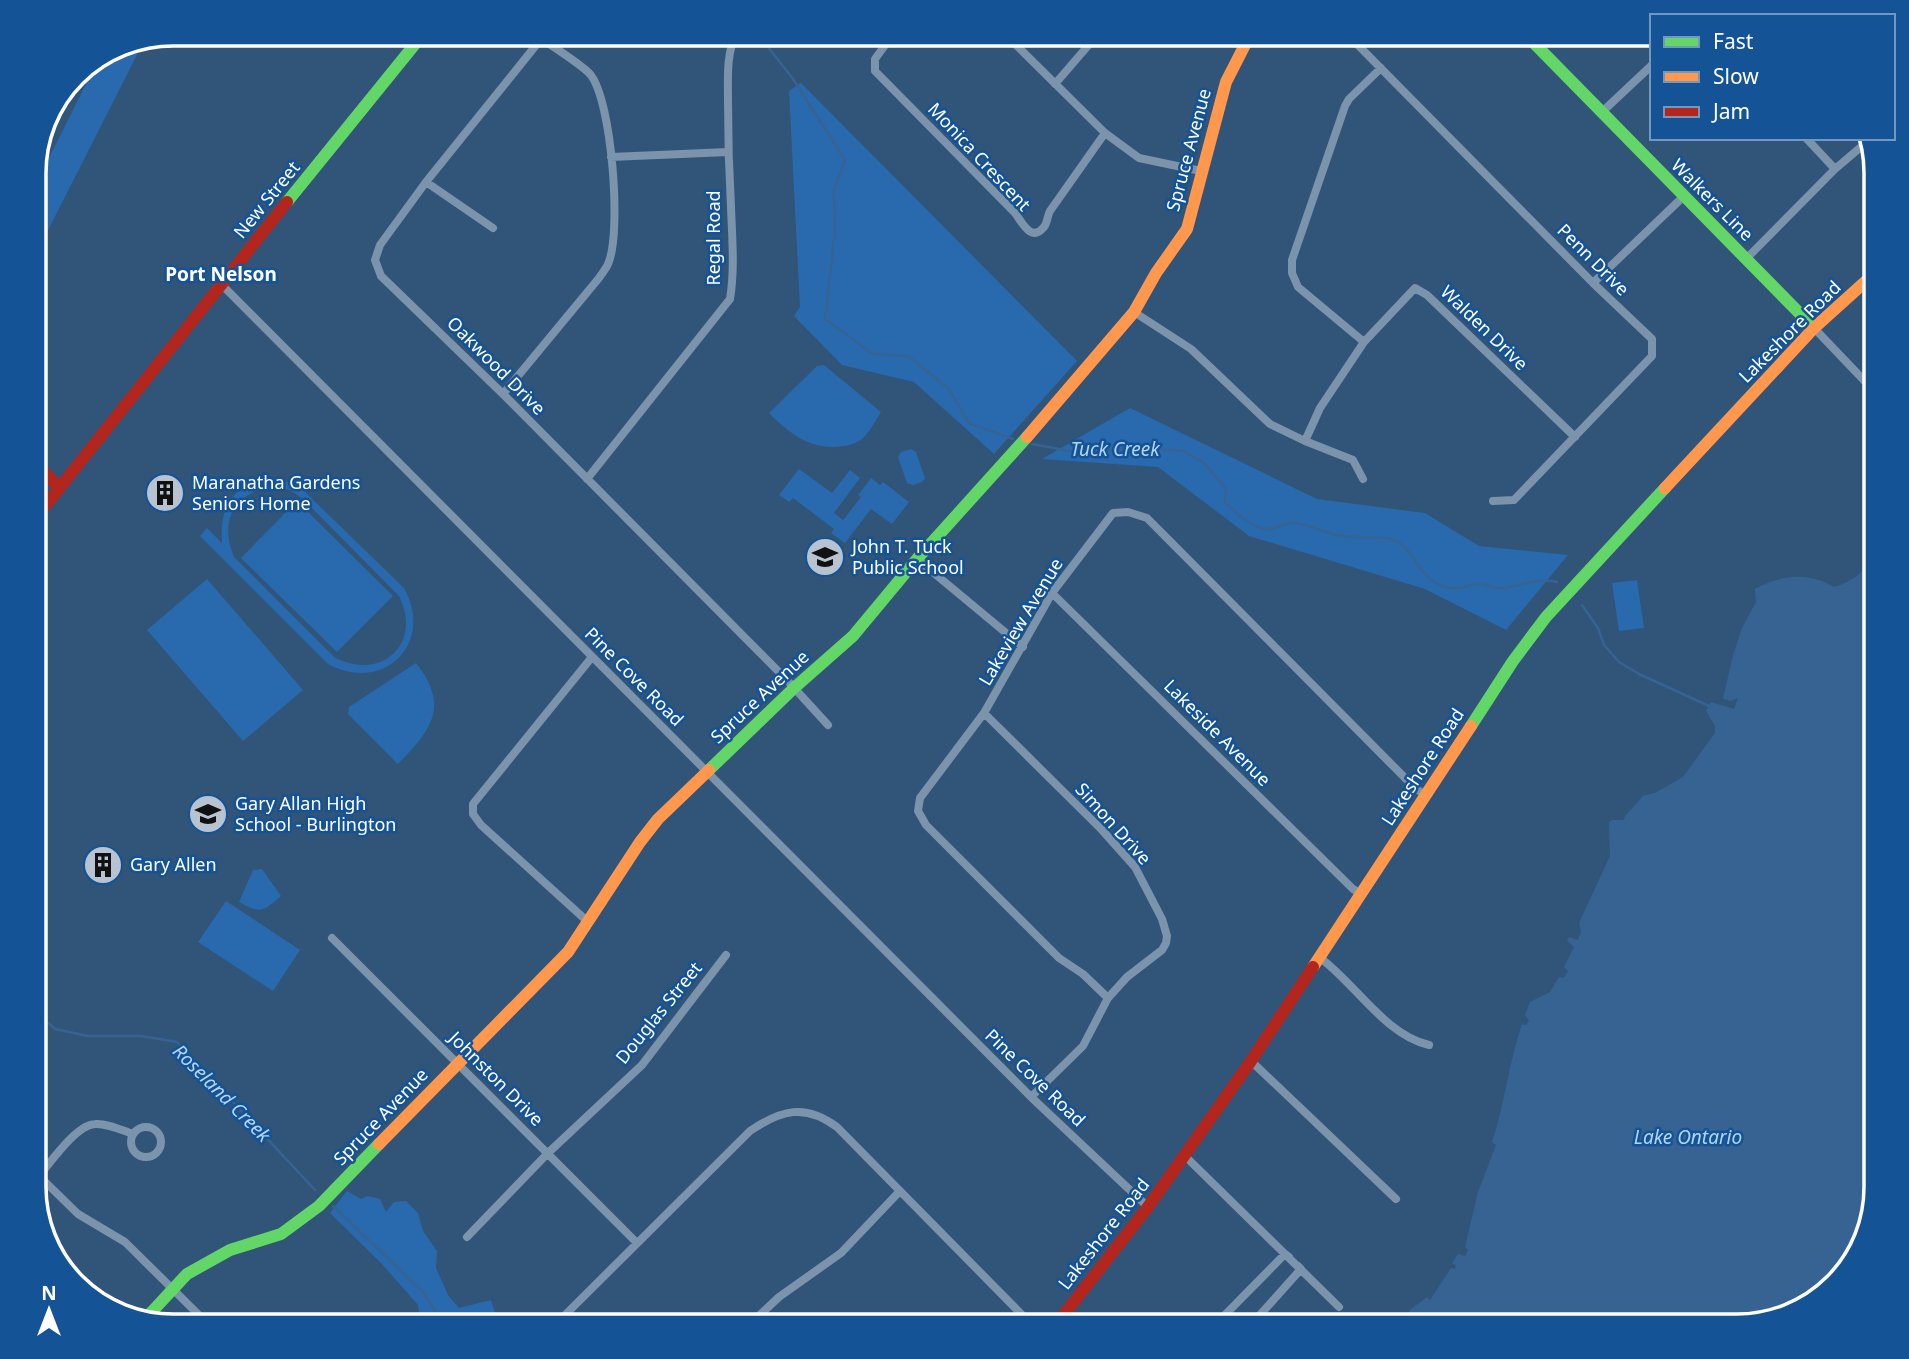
<svg xmlns="http://www.w3.org/2000/svg" width="1909" height="1359" font-family="'Noto Sans',sans-serif">
	<rect width="100%" height="100%" fill="#315479"/>
	<path fill="#286aad" fill-rule="evenodd" d="M145,39L34,258V188L100,56L119,44Z
		M801,83L1077,361L994,454L914,382L842,365L794,316L800,307L789,91Z
		M824,365L881,412C875,421 870,432 862,439C854,445 845,446 836,447C807,448 788,432 769,413L817,366Z
		M1130,408L1317,499L1425,513L1479,546L1568,555L1506,630L1425,589L1249,536L1158,467L1042,459Z
		M911,449L916,452L925,478L922,482L913,485L907,483L898,457L901,452Z
		M799,469L832,493L850,470L860,478L834,513L843,520L861,497L858,495L871,478L880,485L883,482L909,502L892,524L871,509L845,543L831,533L834,529L793,498L789,502L779,495Z
		M273,479L289,482L303,490L404,588C435,644 383,694 328,664L200,536L207,528L222,543C219,505 234,483 273,479ZM276,487L290,490L302,498L399,596C423,644 381,682 334,657L234,557C218,519 236,490 276,487Z
		M297,501L393,596L337,652L241,558Z
		M207,579L303,690L243,741L147,630Z
		M1637,580L1644,628L1619,631L1612,583Z
		M416,663C450,706 432,729 398,764L348,714L349,707Z
		M262,869L281,896C263,912 260,914 239,902L253,870Z
		M226,901L300,950L273,991L198,942Z
		M347,1191L361,1199L368,1196L380,1199L386,1212L394,1202L406,1201L418,1213L423,1231L437,1251L436,1268L448,1295L459,1308L491,1300L497,1319L490,1326H421L418,1305L382,1264L330,1213Z"/>
	<path fill="#376393" d="M1876,551V1187L1847,1271L1799,1311L1737,1326H1399L1410,1310L1427,1297L1430,1300L1451,1268L1455,1269L1456,1265L1452,1263L1458,1254L1465,1256L1468,1250L1465,1247L1478,1192L1496,1145L1492,1142C1505,1103 1509,1062 1522,1024L1526,1025L1529,1021L1525,1015L1530,1002L1550,992L1559,977L1564,978L1568,971L1564,967L1574,947L1567,941L1569,937L1578,940L1581,932L1579,923L1610,856L1609,822L1612,820H1624L1625,816L1643,796L1655,793L1683,777L1715,733V726L1706,711L1711,702L1734,709L1738,698L1731,701L1723,699L1733,655L1742,628L1756,602L1755,589C1782,574 1809,572 1834,587C1853,582 1868,569 1876,551Z"/>
	<g fill="none" stroke-linecap="round" stroke-linejoin="round">
		<path stroke="#376393" stroke-width="2.5" d="M757,33L793,79L845,160L834,190L835,231L825,319L873,354L908,356L948,388L969,423L1013,439
			M1032,444L1075,452L1144,448L1183,451L1204,463L1226,489L1225,502C1236,513 1253,530 1270,529C1279,528 1286,522 1296,523C1310,525 1323,532 1337,535C1354,539 1377,535 1391,539C1417,546 1419,590 1457,588C1464,588 1471,584 1478,584C1487,584 1496,590 1505,588C1522,585 1539,578 1557,582
			M1582,605L1598,628L1604,645L1619,662L1639,674L1709,706
			M34,1010L55,1029L88,1036H141L177,1042L315,1190
			M333,1206L423,1292L445,1326"/>
		<path stroke="#7b93ab" stroke-width="8" d="M405,33L416,44
			M894,33L875,59V71L1015,213C1022,222 1031,243 1044,227C1048,222 1047,216 1050,211L1105,133
			M1004,33L1105,133L1139,158L1201,171
			M1346,33L1593,283L1652,339V356L1514,500L1493,501
			M541,39L426,182L380,245L375,260L381,276L503,394L786,679L828,725
			M1055,84L1099,33
			M1602,112L1652,65
			M1806,138L1835,169
			M611,157L728,152
			M426,182L493,228
			M1746,259L1835,169L1868,141
			M1593,283L1683,197
			M221,284L1031,1097L1148,1207
			M1134,312L1191,349L1270,424L1305,441L1353,460L1363,479
			M1814,328L1876,393
			M1364,342L1298,287L1292,273V260L1345,106L1349,99L1381,68
			M503,394L599,278C602,273 606,269 608,264C622,234 612,100 590,74C580,63 547,43 533,33
			M1305,441L1320,408L1364,342L1415,288L1427,295L1575,437
			M587,479L730,299C735,268 732,237 731,207C729,172 728,137 728,103C728,79 726,55 736,33
			M917,559L1023,647
			M1052,593L1353,889L1361,894
			M984,713L1102,830L1135,867L1162,919L1167,936L1166,943L1162,950L1127,977L1108,998L1083,1046L1031,1097
			M587,921L481,825L473,814V804L592,657
			M332,938L637,1243
			M1319,957C1355,983 1385,1035 1429,1045
			M1108,998L1083,974L1059,958L926,825L918,811L920,798L984,713L1052,593L1113,513L1128,512L1147,518L1415,788L1425,795
			M1251,1061L1396,1199
			M131 1142a15 15 0 1 1 30 0a15 15 0 1 1-30 0Z
			M1185,1156L1339,1307
			M34,1171L78,1214L125,1242L210,1326
			M39,1176C51,1162 76,1125 95,1124C107,1123 121,1130 133,1134
			M467,1237L548,1153L642,1065L726,955
			M554,1326L750,1131C781,1110 805,1103 837,1127L1033,1326
			M748,1326L779,1297L841,1253L899,1192
			M1214,1326L1285,1254L1289,1257
			M1250,1326L1301,1269L1298,1266"/>
		<path stroke="#63d668" stroke-width="12" d="M1524,33L1814,328
			M287,202L424,33
			M1471,726L1513,661L1546,617L1665,488
			M709,770L794,688L853,636L917,559L1027,437
			M147,1317L187,1274L230,1250L281,1234L319,1206L379,1144"/>
		<path stroke="#ff974d" stroke-width="12" d="M1027,437L1134,312L1156,273L1187,229L1226,82L1251,33
			M1665,488L1814,328L1876,272
			M1313,967L1471,726
			M379,1144L568,952L640,842L658,819L709,770"/>
		<path stroke="#b3261e" stroke-width="12" d="M34,462L59,487
			M34,520L287,202
			M1055,1326L1148,1207L1251,1061L1313,967"/>
	</g>
	<defs>
		<symbol id="building-disc" viewBox="-11 -11 22 22"><circle r="9.5" fill="#b7c3d0" stroke="#145396"/><path d="M-4-6H4V6H1V3H-1V6H-4ZM-2.5-4.3h1.7v1.8h-1.7ZM.8-4.3h1.7v1.8H.8ZM-2.5-1h1.7V.8h-1.7ZM.8-1h1.7V.8H.8Z" fill="#111"/></symbol>
		<symbol id="school-disc" viewBox="-11 -11 22 22"><circle r="9.5" fill="#b7c3d0" stroke="#145396"/><path d="M0-5L7-2L0 1L-7-2ZM-4 1L0 2.5L4 1V4Q0 6-4 4Z" fill="#111"/></symbol>
	</defs>
	<g fill-rule="evenodd">
		<use href="#building-disc" x="143" y="471" width="44" height="44"/>
		<use href="#school-disc" x="803" y="535" width="44" height="44"/>
		<use href="#school-disc" x="186" y="792" width="44" height="44"/>
		<use href="#building-disc" x="81" y="843" width="44" height="44"/>
	</g>
	<g text-anchor="middle" stroke-width="5" stroke-linejoin="round" paint-order="stroke">
		<g font-size="18" fill="#fff" stroke="#145396">
			<text transform="translate(1189 150) rotate(-75)" y="6">Spruce Avenue</text>
			<text transform="translate(979 157) rotate(47)" y="6">Monica Crescent</text>
			<text transform="translate(267 200) rotate(-51)" y="6">New Street</text>
			<text transform="translate(1712 200) rotate(45)" y="6">Walkers Line</text>
			<text transform="translate(714 238) rotate(-90)" y="6">Regal Road</text>
			<text transform="translate(1593 260) rotate(45)" y="6">Penn Drive</text>
			<text transform="translate(1484 328) rotate(44)" y="6">Walden Drive</text>
			<text transform="translate(1790 332) rotate(-45)" y="6">Lakeshore Road</text>
			<text transform="translate(496 366) rotate(45)" y="6">Oakwood Drive</text>
			<text transform="translate(1021 622) rotate(-59)" y="6">Lakeview Avenue</text>
			<text transform="translate(634 677) rotate(45)" y="6">Pine Cove Road</text>
			<text transform="translate(760 697) rotate(-43)" y="6">Spruce Avenue</text>
			<text transform="translate(1217 733) rotate(45)" y="6">Lakeside Avenue</text>
			<text transform="translate(1423 767) rotate(-57)" y="6">Lakeshore Road</text>
			<text transform="translate(1113 824) rotate(48)" y="6">Simon Drive</text>
			<text transform="translate(659 1013) rotate(-51)" y="6">Douglas Street</text>
			<text transform="translate(1035 1078) rotate(44)" y="6">Pine Cove Road</text>
			<text transform="translate(496 1079) rotate(45)" y="6">Johnston Drive</text>
			<text transform="translate(381 1117) rotate(-46)" y="6">Spruce Avenue</text>
			<text transform="translate(1104 1234) rotate(-52)" y="6">Lakeshore Road</text>
		</g>
		<g font-size="18" fill="#fff" stroke="#145396" text-anchor="start">
			<text x="192" y="489">Maranatha Gardens<tspan x="192" dy="21">Seniors Home</tspan></text>
			<text x="852" y="553">John T. Tuck<tspan x="852" dy="21">Public School</tspan></text>
			<text x="235" y="810">Gary Allan High<tspan x="235" dy="21">School - Burlington</tspan></text>
			<text x="130" y="871">Gary Allen</text>
		</g>
		<g font-size="19" font-weight="bold" fill="#fff" stroke="#145396">
			<text x="221" y="281">Port Nelson</text>
		</g>
		<g font-size="19" font-style="italic" fill="#b1d6f9" stroke="#145396">
			<text x="1115" y="456">Tuck Creek</text>
			<text transform="translate(222 1093) rotate(45)" y="7">Roseland Creek</text>
			<text x="1688" y="1144">Lake Ontario</text>
		</g>
	</g>
	<path d="M0 0H1909V1359H0ZM173 46H1737A127 127 0 0 1 1864 173V1187A127 127 0 0 1 1737 1314H173A127 127 0 0 1 46 1187V173A127 127 0 0 1 173 46Z" fill="#145396" fill-rule="evenodd"/>
	<path fill="none" stroke="#fff" stroke-width="3.5" d="M173 46H1737A127 127 0 0 1 1864 173V1187A127 127 0 0 1 1737 1314H173A127 127 0 0 1 46 1187V173A127 127 0 0 1 173 46Z"/>
	<rect x="1650" y="14" width="245" height="126" fill="#145396" stroke="#7298c0" stroke-width="2"/>
	<rect x="1664" y="37" width="35" height="10" fill="#63d668" stroke="#7298c0" stroke-width="2"/>
	<text x="1713" y="49" font-size="21" fill="#ffffff">Fast</text>
	<rect x="1664" y="72" width="35" height="10" fill="#ff974d" stroke="#7298c0" stroke-width="2"/>
	<text x="1713" y="84" font-size="21" fill="#ffffff">Slow</text>
	<rect x="1664" y="107" width="35" height="10" fill="#b3261e" stroke="#7298c0" stroke-width="2"/>
	<text x="1713" y="119" font-size="21" fill="#ffffff">Jam</text>
	<g transform="translate(49 1310)" stroke="#145396" stroke-width="5" paint-order="stroke">
	<path d="M0-5L12 26L0 18L-12 26Z" fill="#ffffff"/>
	<text y="-10" font-size="19" font-weight="bold" text-anchor="middle" fill="#ffffff">N</text>
	</g>
</svg>
